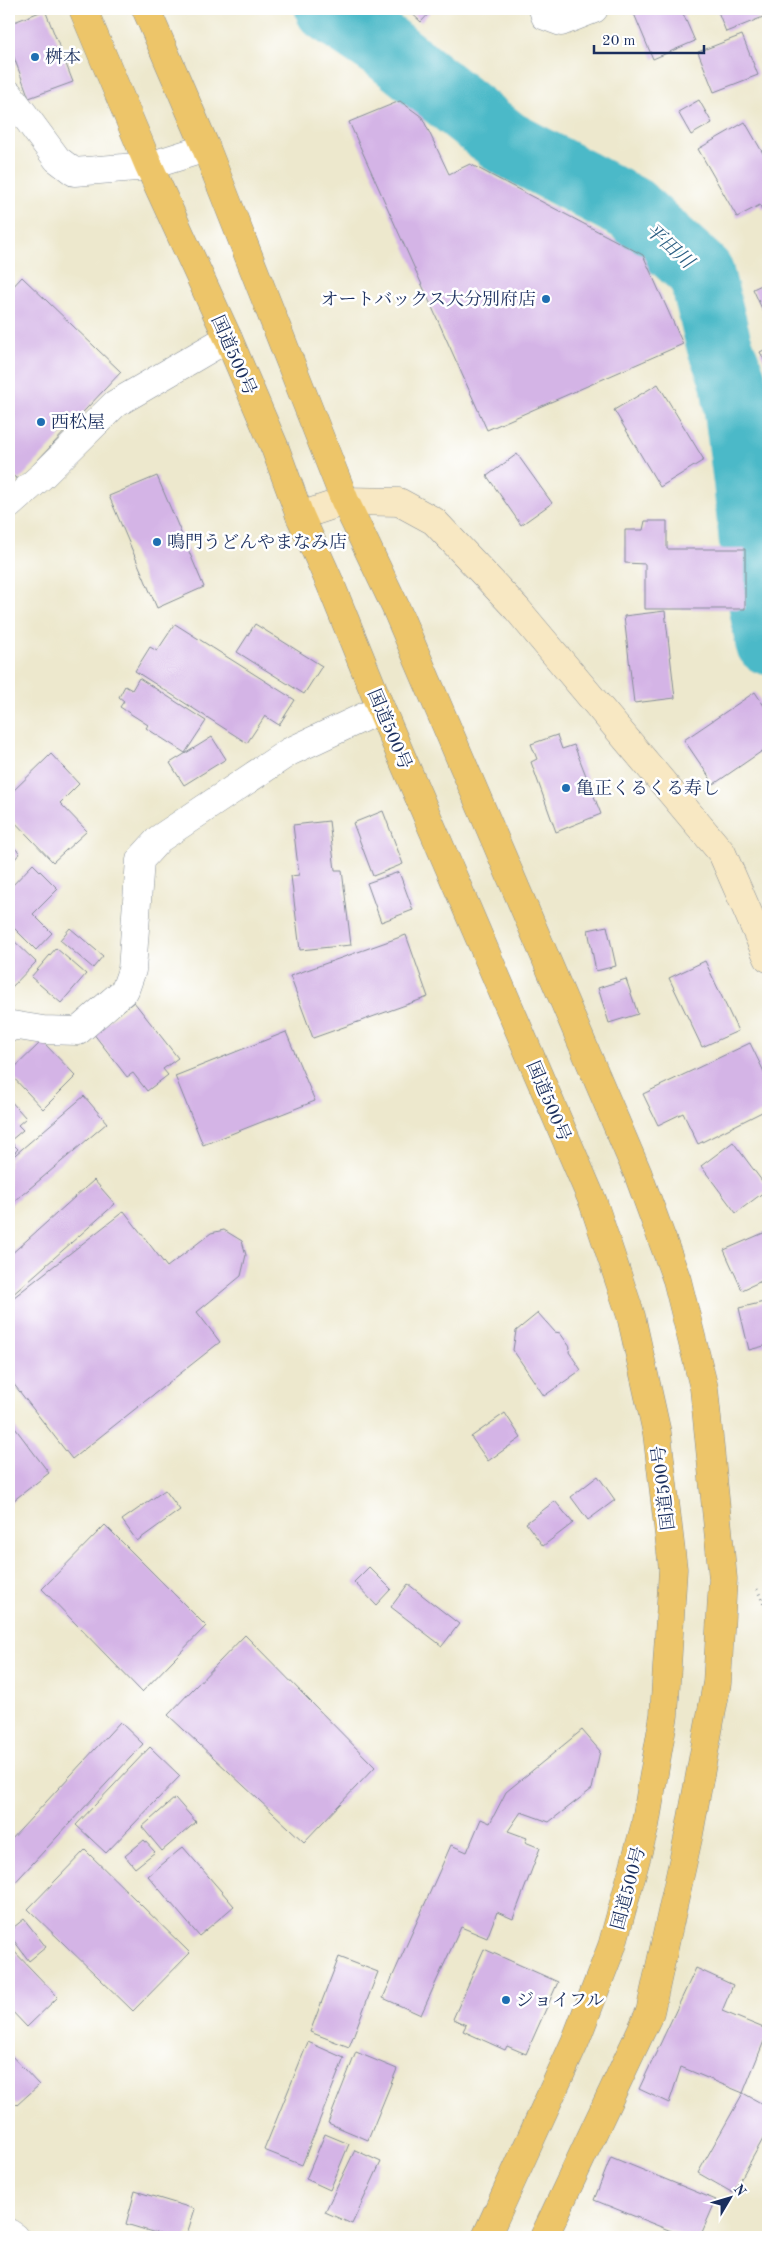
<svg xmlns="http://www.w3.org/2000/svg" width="777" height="2246" font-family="'Old Standard TT','Noto Serif JP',serif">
	<rect width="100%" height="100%" fill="#fff"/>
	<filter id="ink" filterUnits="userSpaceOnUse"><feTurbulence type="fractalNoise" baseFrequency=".02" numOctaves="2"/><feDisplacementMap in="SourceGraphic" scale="10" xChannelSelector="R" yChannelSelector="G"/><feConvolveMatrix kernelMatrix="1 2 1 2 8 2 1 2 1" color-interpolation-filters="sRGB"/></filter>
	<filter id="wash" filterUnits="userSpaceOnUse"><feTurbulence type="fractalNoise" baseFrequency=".0096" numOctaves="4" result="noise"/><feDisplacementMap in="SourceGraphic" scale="20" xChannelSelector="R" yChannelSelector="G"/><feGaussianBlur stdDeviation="1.12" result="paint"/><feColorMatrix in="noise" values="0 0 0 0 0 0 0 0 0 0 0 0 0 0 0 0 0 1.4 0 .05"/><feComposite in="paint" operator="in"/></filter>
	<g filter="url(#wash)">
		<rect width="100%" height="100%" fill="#ede8cd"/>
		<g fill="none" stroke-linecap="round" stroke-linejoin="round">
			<path stroke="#4cb9c8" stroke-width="66" d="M328,9L385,47L506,143L631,209L701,273L719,344L733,380L746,482L754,562L768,642"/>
		</g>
		<g id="blocks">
			<path fill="#d4b4e6" d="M407,9H433L421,22Z
				M632,9H681L695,41L653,59Z
				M717,9H768V15L726,32Z
				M45,10L73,82L29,98L9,44V24Z
				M742,35L758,75L714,92L698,52Z
				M699,100L712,123L691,135L678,112Z
				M400,101L422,117L449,174L470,164L643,255L683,344L487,430L349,122Z
				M745,122L768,162V206L762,210L760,205L737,217L698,149Z
				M22,277L121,372L19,480L9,473V291Z
				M768,282V322L753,289Z
				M768,348V367L760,352Z
				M658,384L704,460L660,487L614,410Z
				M517,454L552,503L521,525L487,476Z
				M157,476L204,587L157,608L109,496Z
				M645,521H667V549H745V609H645V564L625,563V530H643Z
				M665,611L675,698L634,703L624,616Z
				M175,624L295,700L279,725L265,716L247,743L135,671L150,647L157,651Z
				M255,624L322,666L304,694L237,652Z
				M139,678L206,721L185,753L146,728L148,725L120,707L124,701L119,697L125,686L132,690Z
				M755,692L768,712V747L714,784L684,740Z
				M557,735L562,749L574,745L601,814L556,832L531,762L537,759L531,744Z
				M212,737L226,759L184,785L170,763Z
				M51,754L79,784L60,803L87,831L53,862L9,816V795Z
				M383,811L403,864L373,876L353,823Z
				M329,821L335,870H342L351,945L300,950L291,876L299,875L293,825Z
				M9,843L20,853L9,866Z
				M33,864L58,889L33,914L52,933L36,950L9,923V889Z
				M399,872L413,910L381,922L367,883Z
				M607,926L616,966L596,971L588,930Z
				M70,928L103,956L93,968L60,940Z
				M406,935L428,997L313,1038L290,976Z
				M9,936L36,962L9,990Z
				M56,948L86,974L61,1003L31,977Z
				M705,961L738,1031L702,1047L669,978Z
				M626,979L638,1014L609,1023L598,988Z
				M134,1002L178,1058L163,1069L168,1075L147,1091L133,1073L127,1077L93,1033Z
				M286,1032L315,1101L203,1145L175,1076Z
				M42,1041L76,1076L43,1109L9,1073Z
				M750,1043L768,1080V1109L698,1144L683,1113L658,1125L643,1094Z
				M84,1096L107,1123L9,1206V1160Z
				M9,1099L26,1118L18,1125L23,1130L10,1141L18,1149L9,1159Z
				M733,1142L768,1189L736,1213L701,1166Z
				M94,1180L115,1204L10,1297L9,1256Z
				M124,1211L167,1267L211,1233L224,1230L242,1241L246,1255L241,1276L197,1312L220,1342L72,1459L9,1378V1301Z
				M768,1231V1278L742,1290L724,1250Z
				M768,1301V1345L749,1350L739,1308Z
				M538,1313L555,1332L560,1333L570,1347L569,1352L581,1370L544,1396L513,1350L516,1331Z
				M505,1413L521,1438L488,1461L471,1437Z
				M9,1420L49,1473L9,1504Z
				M598,1476L615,1500L588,1520L571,1497Z
				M165,1490L180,1510L137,1541L122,1520Z
				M555,1501L573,1523L543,1546L526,1523Z
				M105,1525L206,1626L142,1692L42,1589Z
				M369,1567L391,1589L376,1605L354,1582Z
				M408,1584L459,1624L442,1646L391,1607Z
				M245,1635L375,1767L304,1842L168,1715Z
				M120,1722L143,1744L9,1889V1842Z
				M582,1730L600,1751L592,1789L549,1822L521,1812L508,1831L527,1838L525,1842L540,1848L513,1919L497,1912L487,1938L461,1927L421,2015L383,1998L451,1845L467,1852L481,1819L490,1823L506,1792Z
				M150,1747L180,1776L106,1853L76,1825Z
				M175,1798L196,1822L162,1851L142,1827Z
				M144,1840L155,1852L135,1868L125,1856Z
				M183,1847L234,1906L199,1936L148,1876Z
				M85,1850L190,1953L133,2011L28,1909Z
				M24,1919L46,1947L29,1961L9,1934V1931Z
				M9,1946L58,1997L27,2027L9,2008Z
				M484,1949L558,1982L526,2054L507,2046L505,2050L463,2031L466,2025L453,2019Z
				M339,1957L378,1972L349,2047L310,2032Z
				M696,1968L733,1985L722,2011L766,2029L768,2024V2043L764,2041L743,2093L681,2067L669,2103L639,2089Z
				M308,2042L344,2058L302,2165L264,2150Z
				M356,2052L397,2069L368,2140L328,2123Z
				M9,2053L39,2085L17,2105L9,2097Z
				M743,2093L768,2107V2130L733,2193L698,2173Z
				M325,2134L349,2144L330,2190L306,2179Z
				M355,2150L381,2162L352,2224L325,2212Z
				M611,2157L716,2200L700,2237H686L594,2200Z
				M135,2191L195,2209L186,2237H169L126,2224Z"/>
		</g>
	</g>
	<g filter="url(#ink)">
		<use href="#blocks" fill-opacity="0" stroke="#848c96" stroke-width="1"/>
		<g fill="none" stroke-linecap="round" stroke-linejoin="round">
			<defs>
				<path id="street" d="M543,9L545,16L561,22L594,9
					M9,94L57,159L74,172L149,166L206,148
					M9,505L43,475L115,404L228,338
					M9,1028L12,1025L43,1030L78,1031L125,990L132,970L140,860L159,839L289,752L381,709
					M9,2233L15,2237"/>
				<path id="secondary" d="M300,516L345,501L399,502L434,521L517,609L722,853L768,958"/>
				<path id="highway" d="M83,9L149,166L228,338L275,448L300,516L330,583L381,709L593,1202L631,1316L657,1433L673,1569L664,1715L645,1826L612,1946L575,2042L486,2237
					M146,9L206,148L345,501L395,606L638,1174L677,1280L704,1388L723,1579L717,1683L689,1834L650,2012L544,2237"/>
			</defs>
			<use href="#street" stroke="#848c96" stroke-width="29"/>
			<use href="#secondary" stroke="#848c96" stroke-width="29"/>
			<use href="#highway" stroke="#848c96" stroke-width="29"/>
			<path stroke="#848c96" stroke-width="3" stroke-dasharray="1 4" stroke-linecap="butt" d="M757,1589L768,1613"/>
			<use href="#street" stroke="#fff" stroke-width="28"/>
			<use href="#secondary" stroke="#f8e8c3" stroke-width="28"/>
			<use href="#highway" stroke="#edc569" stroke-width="28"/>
		</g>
	</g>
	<g fill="#1f6fb2" stroke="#fff" stroke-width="2">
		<circle cx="35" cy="57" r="5"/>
		<circle cx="546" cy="299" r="5"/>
		<circle cx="41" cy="422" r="5"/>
		<circle cx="157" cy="542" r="5"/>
		<circle cx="566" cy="788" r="5"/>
		<circle cx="506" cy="2000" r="5"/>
	</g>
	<g text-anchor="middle" stroke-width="5" stroke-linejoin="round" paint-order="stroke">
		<g font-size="18" fill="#1b2f5e" stroke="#fff" text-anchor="start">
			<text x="45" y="63">桝本</text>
			<text x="536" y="305" text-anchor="end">オートバックス大分別府店</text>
			<text x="51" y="428">西松屋</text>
			<text x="167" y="548">鳴門うどんやまなみ店</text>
			<text x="576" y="794">亀正くるくる寿し</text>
			<text x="516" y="2006">ジョイフル</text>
		</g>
		<g font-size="18" fill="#1b2f5e" stroke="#fff">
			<text transform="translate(234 355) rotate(66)" y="6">国道500号</text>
			<text transform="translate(390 729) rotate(67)" y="6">国道500号</text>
			<text transform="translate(549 1101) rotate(67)" y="6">国道500号</text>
			<text transform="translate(663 1488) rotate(-97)" y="6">国道500号</text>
			<text transform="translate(628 1888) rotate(-75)" y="6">国道500号</text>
		</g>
		<g font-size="19" font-style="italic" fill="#2c5f83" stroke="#fff">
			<text transform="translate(670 245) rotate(42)" y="7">平田川</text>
		</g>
	</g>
	<rect width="777" height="2246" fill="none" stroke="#fff" stroke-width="30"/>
	<g transform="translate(730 2198) rotate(52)" stroke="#ffffff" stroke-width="4" paint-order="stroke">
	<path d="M0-4L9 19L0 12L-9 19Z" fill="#1b2f5e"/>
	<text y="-8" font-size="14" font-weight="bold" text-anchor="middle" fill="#1b2f5e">N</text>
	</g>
	<path d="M594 45v8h110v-8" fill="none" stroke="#1b2f5e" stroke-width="2.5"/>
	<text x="602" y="45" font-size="15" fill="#1b2f5e" stroke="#ffffff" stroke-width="4" paint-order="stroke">20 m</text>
</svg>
